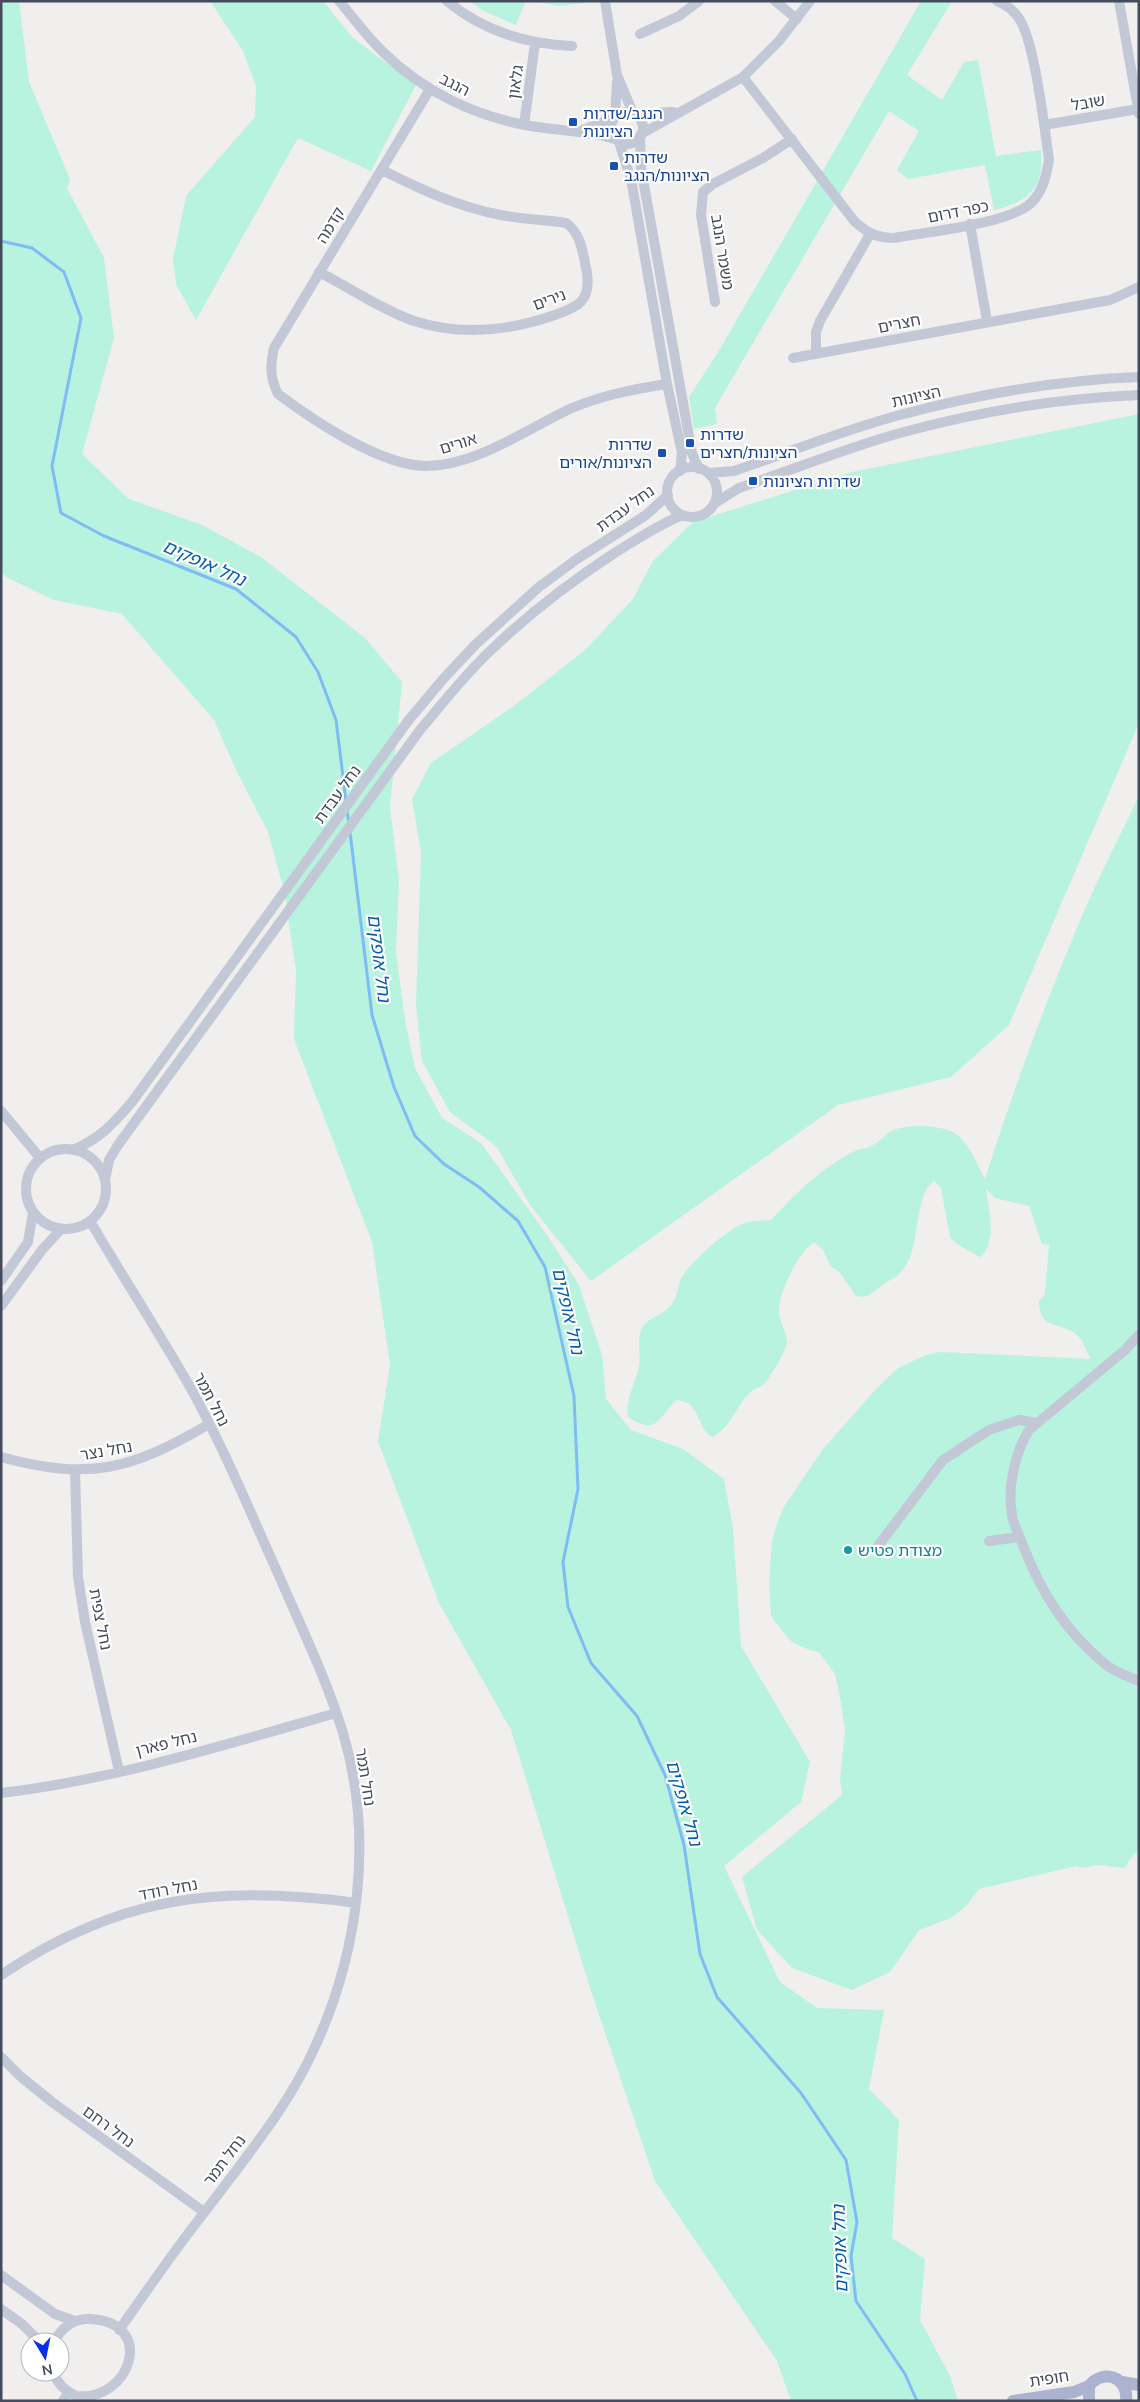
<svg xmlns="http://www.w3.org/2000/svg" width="1140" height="2402" font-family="'Nunito Sans','Noto Sans Hebrew',sans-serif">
	<rect width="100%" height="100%" fill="#f1eeee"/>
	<path fill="#b7f3df" d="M1,1H19L29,82L70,179L67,188L104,258L114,338L82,454L129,499L202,525L261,557L365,638L402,682L390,807L399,880L396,952L405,1020L415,1068L442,1118L481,1143L549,1238L579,1285L602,1355L606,1399L631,1430L683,1449L724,1479L733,1528L741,1646L810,1762L801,1802L724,1866L780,1982L817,2008L884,2010L869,2089L899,2120L892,2238L925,2259L920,2320L950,2376L958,2401H791L777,2361L655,2181L589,1985L511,1730L439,1603L378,1441L390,1365L372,1242L294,1039L296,971L284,890L268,832L237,772L214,720L122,614L54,600L6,577L1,572Z
		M210,1H323L353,38L416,85L371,171L298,138L196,320L176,284L173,259L186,196L255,117L256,86L243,51Z
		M469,1H526L516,25L484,11Z
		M532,1H586V3L558,6Z
		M921,1H952L907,75L942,100L964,62L978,60L996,156L1041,150C1044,190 1029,201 994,210L985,165L908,179L897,170L919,131L889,111L715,408L717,424L694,429L689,397L720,349Z
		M1139,414V723L1009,1025L951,1077L838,1105L591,1281L530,1205L496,1146L450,1112L422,1061L416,1006L421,852L412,799L431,763L515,705L584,651L633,599L653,561L693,522L852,472Z
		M1139,796V1852L1134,1854L1124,1868L1100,1865L1082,1868L1076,1866L979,1889L966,1906L951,1918L919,1930L890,1972L852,1990L792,1968L757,1930L742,1877L842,1795L840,1778L845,1731L840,1697L835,1674L819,1652L809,1650L792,1642L774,1621L771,1615L769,1584L772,1540L779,1518L785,1505L823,1449L876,1389L898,1368L926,1355L940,1352L1091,1359C1087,1353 1084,1343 1080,1338C1065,1320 1039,1333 1039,1301L1045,1294L1049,1245L1042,1244L1029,1206L995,1198L986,1189C989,1211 997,1238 982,1256L979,1257C970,1250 956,1246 950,1237L941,1188L934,1181C914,1194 920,1246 906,1265C897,1280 892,1277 880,1287C871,1293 868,1299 856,1296L841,1274L830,1265L823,1250L814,1242C798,1253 780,1290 779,1309C778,1321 787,1331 787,1343C786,1351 770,1377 765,1383C761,1388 755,1388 752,1391C735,1405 733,1427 712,1437C696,1427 701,1402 677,1400C658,1416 659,1437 628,1417C625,1398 636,1384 639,1366C641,1354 636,1334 644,1325C652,1315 665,1316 673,1302C678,1294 678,1284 682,1277C691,1262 728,1228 745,1223C753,1220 763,1221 771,1220C796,1193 823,1166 857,1150C862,1148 867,1149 871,1146C880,1142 887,1132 896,1129C913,1124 942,1125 956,1134C970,1144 977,1165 985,1179C1015,1085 1049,992 1088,902C1104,866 1122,832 1139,796Z"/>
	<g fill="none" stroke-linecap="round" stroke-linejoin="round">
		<path stroke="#80bcf4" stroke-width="3" d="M1,241L32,248L64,272L81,318L52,466L61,513L104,536L236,589L296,637L318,672L336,720L346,801
			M347,810L349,824
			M350,832L372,1015L394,1087L415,1136L444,1164L479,1187L518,1221L545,1267L574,1396L578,1489L563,1562L568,1607L591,1663L637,1716L665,1775L684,1845L700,1954L717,1997L801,2093L846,2160L857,2222L851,2256L856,2301L905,2374L917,2401"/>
		<path stroke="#c3c8d7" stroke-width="10" d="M339,1C354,18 367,37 384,53C422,90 472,115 525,125C555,131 586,130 615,139
			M447,1C483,31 527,44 572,46
			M605,1L617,75L633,113
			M775,1L797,19
			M1119,1L1139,114
			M640,34L679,16L699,1
			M743,77L855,222C868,233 877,238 894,238C926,232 1011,224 1032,202C1043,191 1047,174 1049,159C1044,127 1035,40 1018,17C1013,10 1005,4 997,1
			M430,89L274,348C270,366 270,378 278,394C314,421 380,465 425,466C475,467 528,428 572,408C603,395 635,389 667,384
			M611 128a16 16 0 1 1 32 0a16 16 0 1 1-32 0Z
			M635,114L673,112
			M615,117L617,81
			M524,125L535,43
			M1044,125L1138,109
			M583,130L613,118
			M641,134L743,77L779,41L810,1
			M640,136L641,168L692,453L699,469
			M619,142L631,179L667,384L682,453L680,471
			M970,224L987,321
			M319,272C348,287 384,311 414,321C461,336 509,331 555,315C578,307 591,301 587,273C583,255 582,234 566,223C544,220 522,219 501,215C458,207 420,189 382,170
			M715,302L701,215L703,192L713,184L763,158L792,139
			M816,353V332L820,321L870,234
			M793,358L1110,300L1139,287
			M667 492a25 25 0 1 1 50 0a25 25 0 1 1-50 0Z
			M708,473L734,471C787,453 841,431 896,416C974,395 1058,380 1139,377
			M715,503L739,488C792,470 846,448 900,433C977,412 1059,398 1139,395
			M1,1111L40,1158
			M26 1189a40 40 0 1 1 80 0a40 40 0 1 1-80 0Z
			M73,1150C101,1138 113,1124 132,1102L408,721L444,678L476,644L539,587L577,559L646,515L668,495
			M105,1180L109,1160L118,1145L420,730C442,704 463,677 488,653C527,615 570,582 616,552C638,539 659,524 683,515
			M90,1221C123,1277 158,1331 190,1387C224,1448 251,1514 280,1578C302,1629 327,1680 343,1733C374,1837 359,1952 314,2049C288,2107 245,2158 207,2209C176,2248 148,2289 119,2330
			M1,1281L28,1242L33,1213
			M1,1306L42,1250L61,1229
			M1139,1335L1125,1350L1029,1430C1015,1453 1007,1488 1012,1515C1013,1524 1019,1534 1022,1543C1041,1592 1064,1630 1105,1664C1114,1672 1128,1676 1139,1681
			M1,1457C90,1481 131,1470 209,1424
			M75,1470L78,1577L85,1622L119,1771
			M989,1541L1019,1537
			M875,1550L943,1460L989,1430L1019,1420L1037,1423
			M1,1793C113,1780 228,1744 336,1713
			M1,1975C118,1896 219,1884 356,1903
			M1,2057L20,2076L52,2102L204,2212
			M1,2275L55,2314L75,2321
			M1,2309L22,2324L40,2342
			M53,2372C57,2383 65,2391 76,2396C131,2402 157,2322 90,2319C74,2318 61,2328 54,2342
			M63,2401L69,2392"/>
		<path stroke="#abb3d0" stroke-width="12" d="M1122,2382L1139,2385
			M1013,2401L1074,2392L1089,2386
			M1089,2401V2386C1103,2368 1129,2377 1126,2401"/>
	</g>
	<g fill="#1a4fb4" stroke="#fff" stroke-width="2">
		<rect x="568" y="117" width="10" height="10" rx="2.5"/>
		<rect x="609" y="161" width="10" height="10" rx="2.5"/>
		<rect x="685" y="438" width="10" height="10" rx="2.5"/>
		<rect x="657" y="448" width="10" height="10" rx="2.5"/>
		<rect x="748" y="476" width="10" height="10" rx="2.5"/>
	</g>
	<circle fill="#0f9aa8" stroke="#fff" stroke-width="2" cx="848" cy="1550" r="5"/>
	<g text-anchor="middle" stroke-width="4.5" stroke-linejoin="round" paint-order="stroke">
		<g font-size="16" fill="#444b5d" stroke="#fff">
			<text transform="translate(515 82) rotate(-82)" y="6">גלאון</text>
			<text transform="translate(455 84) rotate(27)" y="6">הנגב</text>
			<text transform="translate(1088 102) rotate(-10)" y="6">שובל</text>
			<text transform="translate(958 211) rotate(-11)" y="6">כפר דרום</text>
			<text transform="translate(330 225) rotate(-59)" y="6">קדמה</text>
			<text transform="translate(723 252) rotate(81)" y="6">משמר הנגב</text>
			<text transform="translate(549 299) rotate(-20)" y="6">נירים</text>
			<text transform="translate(899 323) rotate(-11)" y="6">חצרים</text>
			<text transform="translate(916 396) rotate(-13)" y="6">הציונות</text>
			<text transform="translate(458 443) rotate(-17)" y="6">אורים</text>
			<text transform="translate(625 508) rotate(-36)" y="6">נחל עבדת</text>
			<text transform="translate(337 794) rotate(-54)" y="6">נחל עבדת</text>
			<text transform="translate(212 1399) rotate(62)" y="6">נחל תמר</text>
			<text transform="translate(106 1450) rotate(-10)" y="6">נחל נצר</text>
			<text transform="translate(101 1619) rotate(79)" y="6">נחל צפית</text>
			<text transform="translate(166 1743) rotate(-14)" y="6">נחל פארן</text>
			<text transform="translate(366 1777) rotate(81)" y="6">נחל תמר</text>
			<text transform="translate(168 1889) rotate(-11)" y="6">נחל רודד</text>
			<text transform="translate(109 2126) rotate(36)" y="6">נחל רחם</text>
			<text transform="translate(224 2160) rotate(-53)" y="6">נחל תמר</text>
			<text transform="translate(1049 2378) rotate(-9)" y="6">חופית</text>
		</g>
		<g font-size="16" fill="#164399" stroke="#fff" text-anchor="start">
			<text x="583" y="119">הנגב/שדרות<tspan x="583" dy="18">הציונות</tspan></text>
			<text x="624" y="163">שדרות<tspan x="624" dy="18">הציונות/הנגב</tspan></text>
			<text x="700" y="440">שדרות<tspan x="700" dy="18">הציונות/חצרים</tspan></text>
			<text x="652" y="450" text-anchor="end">שדרות<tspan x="652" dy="18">הציונות/אורים</tspan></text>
			<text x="763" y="487">שדרות הציונות</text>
		</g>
		<g font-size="16" fill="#0d838f" stroke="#fff" text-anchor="start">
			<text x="858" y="1556">מצודת פטיש</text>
		</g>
		<g font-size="18" font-style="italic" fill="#005db4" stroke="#fff">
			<text transform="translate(204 563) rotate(24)" y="6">נחל אופקים</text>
			<text transform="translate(379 958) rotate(83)" y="6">נחל אופקים</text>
			<text transform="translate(568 1311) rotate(77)" y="6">נחל אופקים</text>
			<text transform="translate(684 1803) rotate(74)" y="6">נחל אופקים</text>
			<text transform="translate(840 2249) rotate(-92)" y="6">נחל אופקים</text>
		</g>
	</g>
	<rect width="1140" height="2402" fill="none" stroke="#444b5d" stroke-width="5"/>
	<g transform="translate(45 2357) rotate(170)"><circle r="24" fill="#ffffff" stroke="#b4b7be"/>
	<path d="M0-4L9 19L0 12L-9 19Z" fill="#082ef0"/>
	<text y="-8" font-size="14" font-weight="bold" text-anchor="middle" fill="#444b5d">N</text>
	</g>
</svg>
